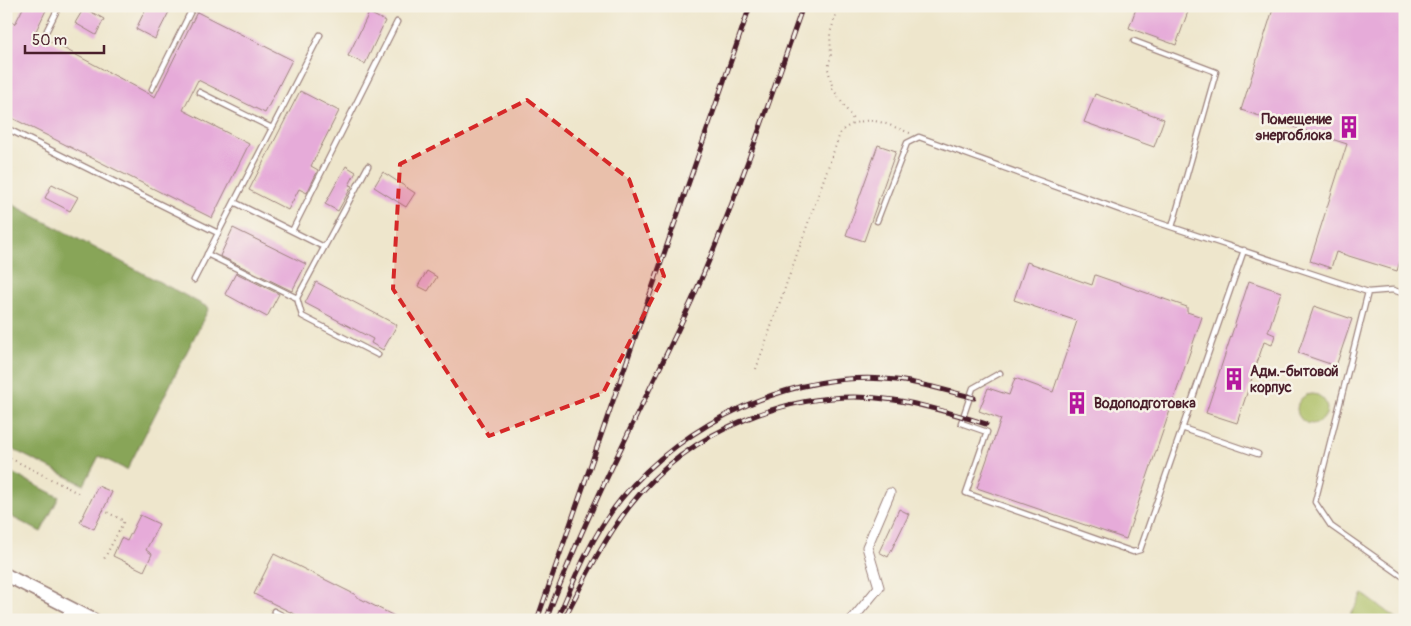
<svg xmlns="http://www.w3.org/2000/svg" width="1411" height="626" font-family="Pangolin,sans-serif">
	<rect width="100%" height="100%" fill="#f7f3e8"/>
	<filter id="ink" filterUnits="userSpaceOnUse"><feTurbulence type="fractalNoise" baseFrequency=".02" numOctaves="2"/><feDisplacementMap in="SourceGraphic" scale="10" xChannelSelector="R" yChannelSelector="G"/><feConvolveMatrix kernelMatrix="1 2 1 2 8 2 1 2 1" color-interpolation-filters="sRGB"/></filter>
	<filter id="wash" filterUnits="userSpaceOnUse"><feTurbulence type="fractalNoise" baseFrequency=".0096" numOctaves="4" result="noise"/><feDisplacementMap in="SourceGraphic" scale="20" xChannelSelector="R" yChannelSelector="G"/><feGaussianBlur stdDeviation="1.12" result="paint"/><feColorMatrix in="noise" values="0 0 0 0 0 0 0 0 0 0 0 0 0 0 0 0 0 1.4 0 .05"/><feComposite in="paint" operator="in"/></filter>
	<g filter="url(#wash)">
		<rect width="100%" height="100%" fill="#eee6cc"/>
		<path fill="#abbe62" stroke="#7a6e46" d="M1297 409a15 15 0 1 1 30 0a15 15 0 1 1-30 0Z
			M1363,594L1398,620H1348Z"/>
		<path fill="#88a558" stroke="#696242" d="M6,201L209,308L127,470L99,456L84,485L6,446Z
			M6,470L59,497L41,532L6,514Z"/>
		<g id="blocks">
			<path fill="#e6abd9" d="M24,6H48L35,33L155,97L197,12L292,60L265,113L198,80L183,110L249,144L212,218L6,115V19L15,24Z
				M147,6H172L155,39L136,29Z
				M1137,6H1190L1176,45L1129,28Z
				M1274,6H1405V245L1397,271L1336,252L1331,268L1310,261L1347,144L1241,110Z
				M84,8L104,19L96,35L75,23Z
				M369,13L385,21L365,64L348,56Z
				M300,91L339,111L311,166L318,170L307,193L299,189L288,210L249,190Z
				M1095,94L1164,119L1154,147L1084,122Z
				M878,145L896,151L864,241L846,235Z
				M346,166L356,172L349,185L352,186L338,211L325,204Z
				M383,172L415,193L406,207L374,187Z
				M52,184L78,197L70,211L45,198Z
				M233,228L306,264L292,291L220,256Z
				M1027,262L1092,285L1095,275L1187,307V312L1202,317L1126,539L977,488L1001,419L979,411L988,388L1009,395L1015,378L1053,392L1077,321L1014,300Z
				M427,271L437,277L428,291L418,286Z
				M236,273L279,294L267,317L225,294Z
				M1249,281L1281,292L1268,332L1275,335L1272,345L1264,342L1237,423L1206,413Z
				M316,282L397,325L383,350L371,343L373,339L305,303Z
				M1314,306L1352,319L1336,366L1298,353Z
				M98,486L112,492L94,529L80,522Z
				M899,509L909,514L888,557L879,552Z
				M140,515L159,524L146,550L152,554L144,571L113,556L121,538L127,541Z
				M274,554L356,595L355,596L402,620H306L254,594Z"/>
		</g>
	</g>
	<g filter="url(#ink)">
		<use href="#blocks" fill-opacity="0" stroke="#9c827c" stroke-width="1"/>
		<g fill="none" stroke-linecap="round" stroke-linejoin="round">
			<defs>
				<path id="lane" d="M47,30L59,6
					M1134,41L1216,72L1172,227
					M152,89L192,9L191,6
					M199,92L272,128
					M6,128L218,233
					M234,202L324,247
					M877,221L907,143L919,137L1123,211L1368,292L1393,290L1405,294
					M292,231L397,22
					M207,254L297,298L368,166
					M194,280L320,35
					M1368,292L1315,502L1331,526L1405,578
					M297,298L302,316L378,355
					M1000,373L973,388L961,423L987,432L966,493L1133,552L1140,550L1244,250
					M1182,428L1258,454
					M274,611L291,620"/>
				<path id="street" d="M65,620L71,608
					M852,620L879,587L867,547L890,493"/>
				<path id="secondary" d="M6,575L94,620"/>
			</defs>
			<use href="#lane" stroke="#9c827c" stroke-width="7"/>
			<use href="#street" stroke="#9c827c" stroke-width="11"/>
			<use href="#secondary" stroke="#9c827c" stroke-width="15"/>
			<path stroke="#9c827c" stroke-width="2" stroke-dasharray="1 4" stroke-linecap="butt" d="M839,6L830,33L831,55L828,69L833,89L854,121
				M756,369L841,131C867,112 883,123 910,133
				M6,456L78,493
				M103,510L124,521L103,561"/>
			<use href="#lane" stroke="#fff" stroke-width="4.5"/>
			<use href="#street" stroke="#fff" stroke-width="9"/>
			<use href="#secondary" stroke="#fff" stroke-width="12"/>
			<defs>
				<path id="rail" d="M566,615C585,578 603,541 629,507C689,429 796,385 894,400C926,405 955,414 986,424
					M537,620L750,6
					M546,620C587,510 643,406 692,300C735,204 768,105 803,6
					M557,620C575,577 592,535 621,499C683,422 796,368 896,380C922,383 948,391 974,398"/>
			</defs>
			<use href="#rail" stroke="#4a1f2b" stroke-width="5"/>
			<use href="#rail" stroke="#f7f3e8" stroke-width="3" stroke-dasharray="9" stroke-linecap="butt"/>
		</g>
	</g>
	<path fill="#d62828" fill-opacity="0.2" stroke="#d62828" stroke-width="4" stroke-dasharray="10 6" stroke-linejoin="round" d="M527,100L629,179L664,276L603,393L489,436L393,289L400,164Z"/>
	<defs>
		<symbol id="building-bare" viewBox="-9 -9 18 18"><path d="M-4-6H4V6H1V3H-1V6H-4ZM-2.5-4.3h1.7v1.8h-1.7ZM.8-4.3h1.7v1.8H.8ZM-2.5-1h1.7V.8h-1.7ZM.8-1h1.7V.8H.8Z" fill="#b5179e" stroke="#f7f3e8" stroke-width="2.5" paint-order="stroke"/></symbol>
	</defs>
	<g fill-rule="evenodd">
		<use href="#building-bare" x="1333" y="111" width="32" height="32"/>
		<use href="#building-bare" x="1218" y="363" width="32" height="32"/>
		<use href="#building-bare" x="1061" y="387" width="32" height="32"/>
	</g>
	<g text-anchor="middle" stroke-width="5" stroke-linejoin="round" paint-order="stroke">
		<g font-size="14" font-weight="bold" fill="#4a1f2b" stroke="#f7f3e8" text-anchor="start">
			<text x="1332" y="124" text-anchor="end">Помещение<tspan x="1332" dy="16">энергоблока</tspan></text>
			<text x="1250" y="376">Адм.-бытовой<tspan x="1250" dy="16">корпус</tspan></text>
			<text x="1094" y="408">Водоподготовка</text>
		</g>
	</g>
	<rect width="1411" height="626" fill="none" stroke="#f7f3e8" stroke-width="25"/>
	<path d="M25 45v8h79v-8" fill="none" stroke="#4a1f2b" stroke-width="2.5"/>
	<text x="32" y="45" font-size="15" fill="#4a1f2b" stroke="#f7f3e8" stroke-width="4" paint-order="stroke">50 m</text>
</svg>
